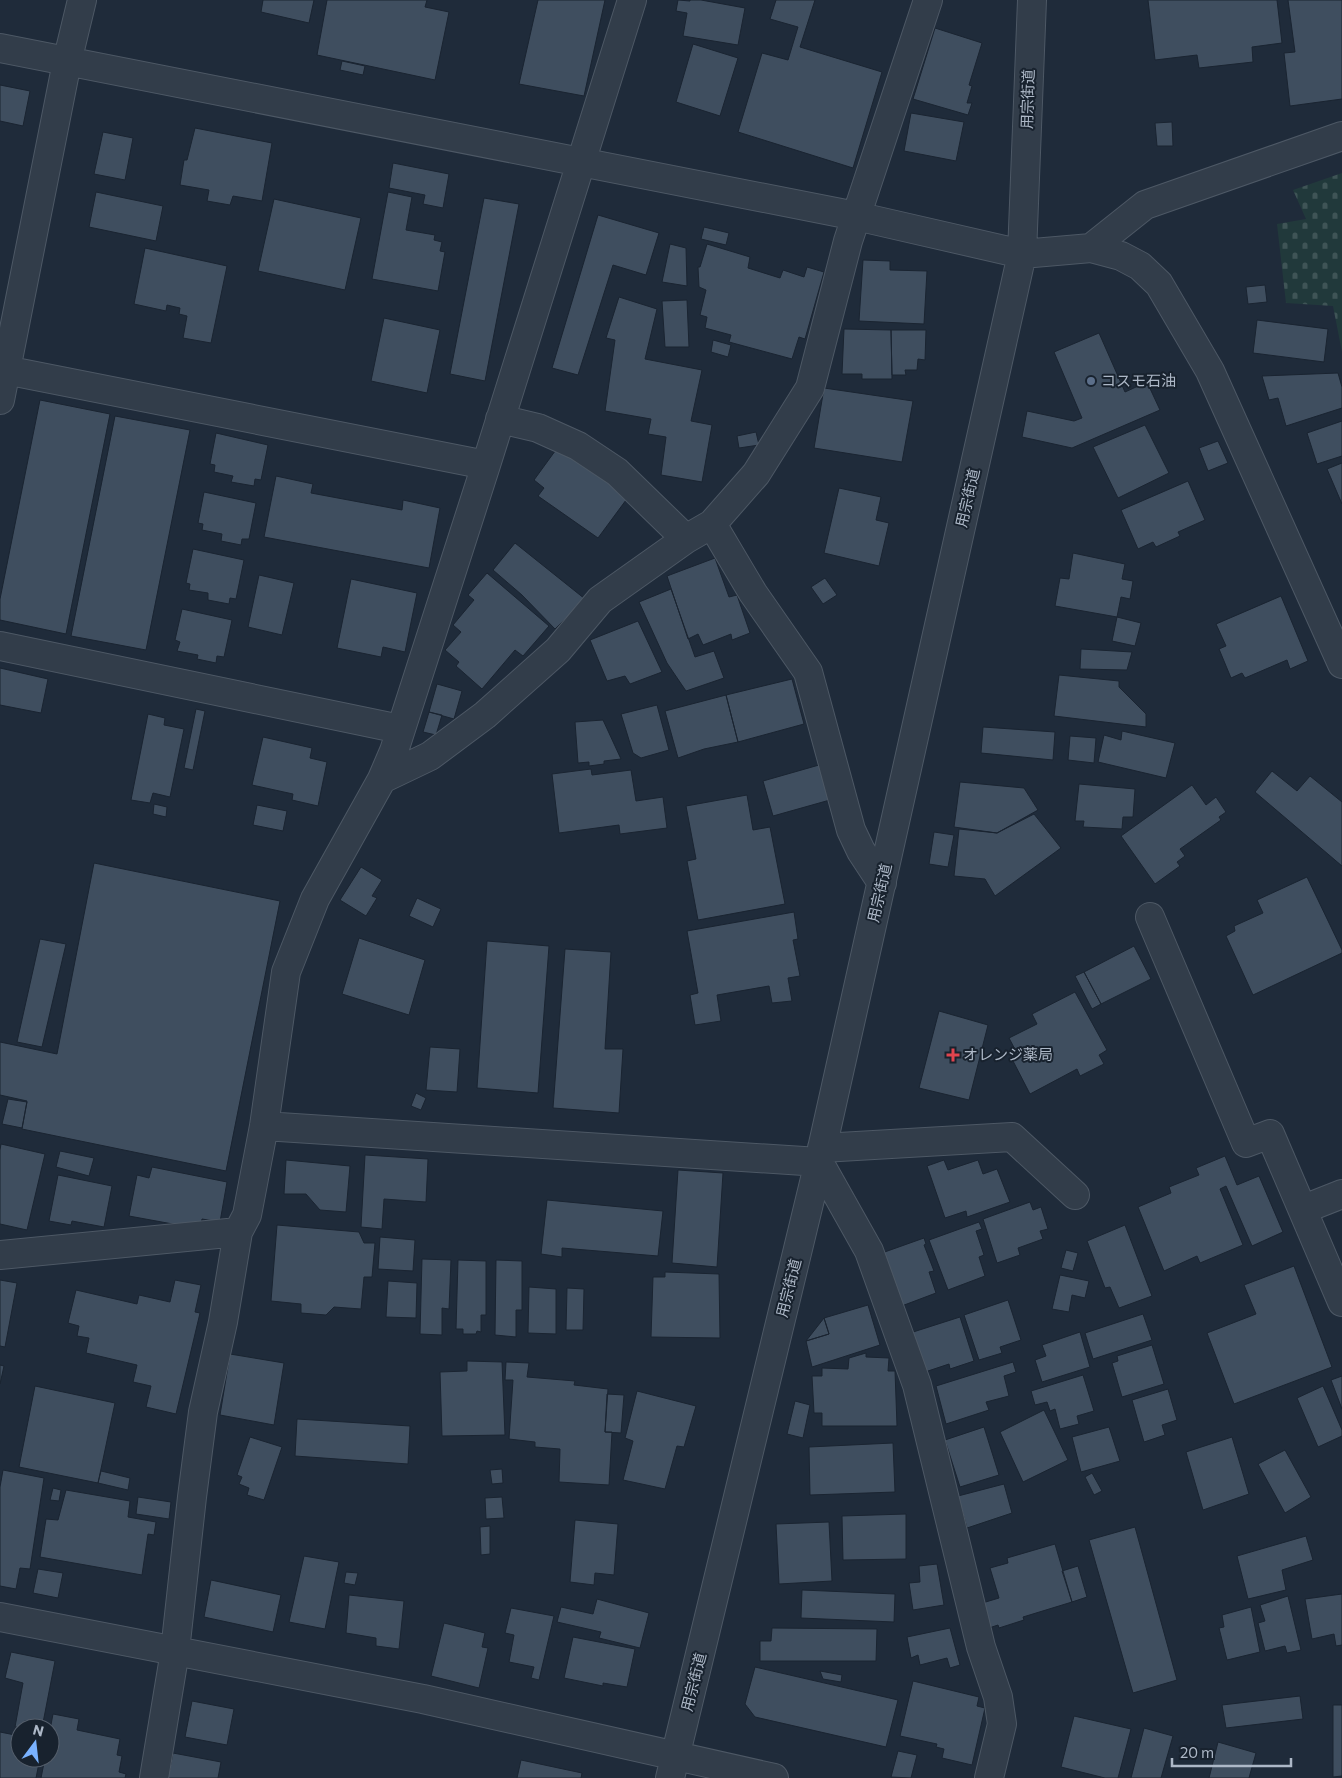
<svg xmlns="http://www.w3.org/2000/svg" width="1342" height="1778" font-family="Commissioner,'Noto Sans JP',sans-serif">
	<defs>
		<pattern id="cemetery-stones" width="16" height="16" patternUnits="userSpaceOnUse" patternTransform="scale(1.25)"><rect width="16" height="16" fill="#21393b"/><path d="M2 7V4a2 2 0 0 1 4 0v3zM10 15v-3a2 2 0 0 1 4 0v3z" fill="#3f5456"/></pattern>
	</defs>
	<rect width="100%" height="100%" fill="#1f2b3a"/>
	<path fill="url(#cemetery-stones)" d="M1342,173V352L1333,306L1286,303L1277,224L1306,219L1293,190Z"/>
	<path fill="#3f4e5f" stroke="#1a2431" d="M263,0H314L309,23L261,12Z
		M327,0H427L425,7L449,12L435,80L317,55Z
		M538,0H605L584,96L519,84Z
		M678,0L690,1V0H701L745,8L738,45L683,36L687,13L676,11Z
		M776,0H815L800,47L882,72L853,168L738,132L762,53L788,60L798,27L770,19Z
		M1148,0H1277L1282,43L1252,47L1253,62L1199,68L1197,55L1155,60Z
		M1288,0H1342V99L1290,106L1284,53L1295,52Z
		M935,28L982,43L969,85L972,86L967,103H972L968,115L913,99Z
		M693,44L738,58L720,116L676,102Z
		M342,61L365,66L363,75L340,70Z
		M0,85L30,91L23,126L0,121Z
		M911,113L964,122L956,161L904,151Z
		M1172,122L1173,146H1157L1155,123Z
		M195,128L272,143L262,201L233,196L230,205L207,201L209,190L180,185L184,160H187Z
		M103,132L133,138L125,180L94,174Z
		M393,163L449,174L443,208L423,204L425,195L389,188Z
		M96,192L163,206L156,241L89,227Z
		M388,192L412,197L406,230L435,235L434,240L442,242L440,251L445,252L438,291L372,279Z
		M484,198L519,204L485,381L450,374Z
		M274,199L361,218L345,290L258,271Z
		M598,215L659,233L646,275L613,265L578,375L552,368Z
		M704,227L729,233L726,245L701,239Z
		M670,244L686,248L687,286L662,282Z
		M707,244L750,257L748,268L780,278L783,270L804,277L807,267L824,272L805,339L799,337L792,359L729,342L731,335L705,328L707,317L700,315L706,290L699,287L698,267H700Z
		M145,248L227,266L211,343L183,338L187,316L179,314L180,308L167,305L166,311L134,304Z
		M863,260L890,261V270L927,271L924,324L859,321Z
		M1265,285L1267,302L1248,304L1246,287Z
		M619,297L657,309L645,359L702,370L691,421L712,425L702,482L661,475L666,437L648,434L651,419L605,411L615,340L606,338Z
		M687,300L689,347H665L662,301Z
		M384,318L440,330L427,393L371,381Z
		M1257,320L1328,329L1324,362L1253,353Z
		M844,329L891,330L892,379H862V374H842Z
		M891,330H926L925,360L918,359L917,370H905L906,375H892Z
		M1099,333L1125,392L1147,382L1160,410L1072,448L1022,437L1027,411L1074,421L1082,418L1054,352Z
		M713,340L731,345L728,357L711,352Z
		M1338,373L1342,387V408L1286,426L1278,398L1269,400L1262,376Z
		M824,388L913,401L902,462L814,448Z
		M40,400L110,414L66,634L0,620V599Z
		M115,416L190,430L146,650L71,636Z
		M1342,421V456L1317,464L1307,433Z
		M1145,425L1169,473L1118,498L1093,447Z
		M756,432L759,445L739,448L737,436Z
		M216,433L268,445L261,480L255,479L254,486L231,482L233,476L214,472L215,465L210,464Z
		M1218,441L1228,463L1208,471L1199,448Z
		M558,447L629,496L598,538L538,496L544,488L534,480Z
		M1342,463V504L1327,469Z
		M276,476L313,484L311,493L402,510L403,500L440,508L429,568L264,537Z
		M1188,481L1205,520L1178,532L1180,536L1156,547L1153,542L1138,549L1121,510Z
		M839,488L881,497L876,520L889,523L879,566L824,553Z
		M204,492L256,503L249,539H242L241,545L221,541L222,534L202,530L203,524L198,523Z
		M515,543L585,599L555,629L522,595L493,570Z
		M193,549L244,560L236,599L230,598L229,604L208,600V593L189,590L190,584L186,583Z
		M1073,553L1125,564L1122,579L1133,581L1130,599L1121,597L1117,617L1055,606L1060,578L1069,579Z
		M715,558L729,597L737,595L750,633L732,640L731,634L703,645L698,634L688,639L667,576Z
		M487,573L549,626L523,656L515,650L482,689L456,666L459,662L445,650L461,632L453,625L474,600L468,595Z
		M259,575L294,583L282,635L248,627Z
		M825,578L837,595L823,604L811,587Z
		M351,579L417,593L405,652L383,647L381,657L337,648Z
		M671,589L695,657L714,651L724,678L686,691L667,663L639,602Z
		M1281,596L1308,661L1290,669L1287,660L1245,678L1242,673L1231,678L1219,649L1226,646L1216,624Z
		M182,609L232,620L224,657L217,656L216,663L197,659L198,655L177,651L180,642L175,640Z
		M1117,617L1141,623L1135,646L1112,641Z
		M638,621L662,672L630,684L625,676L607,681L590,640Z
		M1081,649L1132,652L1127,670L1080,669Z
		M0,668L48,679L41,713L0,705Z
		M1059,675L1119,681V687L1146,714V727L1054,716Z
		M792,679L804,724L738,742L726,695Z
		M437,684L462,691L454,719L429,712Z
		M726,695L738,742L704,749L678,758L665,711Z
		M657,705L669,750L641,758L633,753L621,714Z
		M196,709L205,711L193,770L184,768Z
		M429,712L442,715L436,735L423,732Z
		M148,714L165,718L164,725L184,729L170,797L153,793L150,803L131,800Z
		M603,720L621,759L604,761V764L589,766V762L578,763L575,722Z
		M983,727L1055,732L1053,760L981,753Z
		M1122,731L1175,743L1166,778L1098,762L1104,735L1121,740Z
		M1070,736L1096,738L1094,763L1068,760Z
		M263,737L312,748L310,758L327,762L318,806L292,800L293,794L252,785Z
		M826,763L837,798L773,816L763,781Z
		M591,769L592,775L631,770L636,801L663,797L667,828L620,834L619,825L559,833L552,774Z
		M1272,771L1297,791L1310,776L1342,802V866L1255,792Z
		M960,782L1024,788L1038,810L997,833L954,827Z
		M1079,784L1135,789L1133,817H1123L1122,829L1083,827L1084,821H1075Z
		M1192,785L1206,805L1216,797L1226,812L1219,817L1221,820L1180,849L1185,856L1177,862L1180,866L1155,884L1121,836Z
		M747,795L753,830L770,827L785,904L698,920L687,861L696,859L686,806Z
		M154,804L167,807L166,817L153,814Z
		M257,805L287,811L283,831L253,825Z
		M1034,814L1061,848L995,896L985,879L954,876L959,829L997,833Z
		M934,832L954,835L948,867L929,864Z
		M94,863L280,901L226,1171L22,1129L27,1101L0,1095V1042L57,1054Z
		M361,867L382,880L372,896L377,898L366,916L340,900Z
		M1307,877L1342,950V953L1253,995L1226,936L1235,931L1234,926L1263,913L1257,900Z
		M417,898L441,909L433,927L409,916Z
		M794,912L798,939L793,940L800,976L788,978L792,1001L772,1003L769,986L717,995L721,1021L695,1025L690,995L698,993L687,931Z
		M359,938L425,960L409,1015L342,994Z
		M40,939L66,944L42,1047L17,1042Z
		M487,941L549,946L538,1093L477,1088Z
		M1134,946L1151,979L1101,1004L1084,972Z
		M565,949L611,952L605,1049H623L619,1113L553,1108Z
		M1084,972L1101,1004L1092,1009L1075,976Z
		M1075,992L1107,1050L1099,1055L1104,1064L1080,1076L1077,1069L1030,1094L1013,1061L1019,1057L1009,1038L1037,1024L1032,1014Z
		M939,1011L988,1025L969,1100L919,1088Z
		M430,1047L460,1049L457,1092L426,1090Z
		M416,1093L426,1098L421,1110L411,1106Z
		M8,1099L27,1102L22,1128L2,1124Z
		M1,1144L45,1154L27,1230L0,1224V1150Z
		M60,1151L94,1158L89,1176L56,1167Z
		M365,1155L428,1159L426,1202L384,1199L382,1229L361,1227Z
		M1225,1156L1237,1185L1259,1176L1283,1232L1252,1246L1226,1186L1220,1189L1243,1245L1200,1263L1197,1256L1164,1271L1138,1207L1171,1193L1169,1187L1199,1175L1196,1168Z
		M286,1160L350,1166L346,1212L320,1210L306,1194H284Z
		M944,1160L948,1170L978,1160L983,1174L997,1169L1010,1202L967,1217L966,1211L945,1218L927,1166Z
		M152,1167L227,1182L220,1222L202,1219L200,1229L129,1216L137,1175L149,1178Z
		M678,1170L723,1173L717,1267L672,1263Z
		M58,1175L112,1186L104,1227L72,1221L71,1225L49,1221Z
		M547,1200L663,1211L658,1256L562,1248V1257L541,1254Z
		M1030,1202L1033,1210L1041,1207L1048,1229L1040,1231L1043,1239L1018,1248L1020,1255L997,1263L983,1219Z
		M979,1222L982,1229L976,1231L984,1255L979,1257L985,1276L948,1290L929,1240Z
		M277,1225L359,1232L364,1243H375L372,1277H364L361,1309L334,1307L326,1315L301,1313V1304L271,1301Z
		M1125,1225L1152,1296L1119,1308L1110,1287L1105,1288L1087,1241Z
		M380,1237L415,1240L413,1271L378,1269Z
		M924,1238L926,1244L924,1245L934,1271L929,1272L936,1293L899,1307L879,1254Z
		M1066,1250L1078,1253L1073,1271L1061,1268Z
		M422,1259L451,1260L449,1309L442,1308V1335L420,1334Z
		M458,1260L486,1261V1315H481V1332L477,1331L476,1334H463V1329H456Z
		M496,1260L522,1261V1310H516V1337L495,1335Z
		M1294,1266L1332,1367L1234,1404L1207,1333L1256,1314L1244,1285Z
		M665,1272L719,1274L720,1338L651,1337L653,1277H665Z
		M1060,1275L1089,1281L1085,1298L1072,1295L1069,1312L1052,1309Z
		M0,1280L17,1283L5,1347L0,1346Z
		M175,1280L201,1285L195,1312L200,1313L176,1414L146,1407L151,1386L133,1382L137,1365L86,1353L89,1338L77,1336L79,1326L68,1323L76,1290L137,1304L139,1295L170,1302Z
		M388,1281L417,1283L416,1318L386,1317Z
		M529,1287L556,1289V1334L528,1333Z
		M567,1288L584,1289L583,1330H566Z
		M1008,1300L1021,1340L1000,1347L1002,1353L979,1360L964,1315Z
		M868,1305L880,1345L812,1367L806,1341L829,1334L824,1318Z
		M1143,1314L1152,1340L1093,1359L1085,1333Z
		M960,1317L974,1361L950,1369L949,1364L922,1373L910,1333Z
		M824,1318L829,1334L806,1341Z
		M1080,1332L1090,1367L1042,1382L1035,1360L1046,1356L1042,1345Z
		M1152,1345L1164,1384L1122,1397L1112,1363L1118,1361L1117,1356Z
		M866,1353V1357L889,1358L888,1371H895L897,1426H822V1413H814L812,1376H822V1368L848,1369L849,1358Z
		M230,1354L284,1363L274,1425L220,1415Z
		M467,1361L502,1362L505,1435L442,1436L440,1372L467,1371Z
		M506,1362L529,1363L527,1377L575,1381L574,1385L608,1389L605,1432H612L609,1485L559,1482L560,1449L535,1447V1442L509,1439L513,1380H505Z
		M1013,1362L1016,1372L1004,1376L1009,1396L986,1402L989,1410L946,1424L936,1386Z
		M0,1365L4,1366L0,1384Z
		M1083,1375L1094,1411L1077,1416L1079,1424L1060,1429L1055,1409L1050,1411L1047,1402L1035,1405L1031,1391Z
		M1342,1376V1409L1331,1380Z
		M35,1386L115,1403L98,1483L19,1467Z
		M1323,1386L1342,1430V1436L1318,1447L1297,1398Z
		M1168,1389L1177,1420L1162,1425L1165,1435L1144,1442L1132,1400Z
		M637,1391L696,1406L684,1447L677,1446L665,1489L623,1480L633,1441L625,1438Z
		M607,1394L624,1395L621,1433L605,1432Z
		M795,1401L810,1405L803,1438L787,1434Z
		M1044,1410L1068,1460L1023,1482L1000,1432Z
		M297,1419L410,1426L408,1464L295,1456Z
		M984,1427L999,1475L960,1487L945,1440Z
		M1109,1427L1120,1461L1081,1472L1072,1437Z
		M250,1437L282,1447L264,1500L247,1495L249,1488L239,1484L242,1477L237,1475Z
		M1232,1437L1249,1494L1203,1510L1186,1452Z
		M893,1443L895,1492L810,1495L809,1447Z
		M1285,1450L1311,1497L1285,1513L1258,1464Z
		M502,1469L503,1483L492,1484L490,1470Z
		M3,1470L44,1478L30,1569L20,1568L16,1589L0,1586V1487Z
		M101,1471L130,1478L128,1490L98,1483Z
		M1092,1473L1102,1491L1094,1495L1085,1477Z
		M1004,1484L1012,1513L967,1528L958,1496Z
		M53,1488L61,1490L59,1501L50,1500Z
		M66,1490L130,1501L128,1517L156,1522L154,1535L148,1534L142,1575L40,1557L46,1519L58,1520Z
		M138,1497L171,1502L169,1519L136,1514Z
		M502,1497L504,1518L486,1519L485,1498Z
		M906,1514V1559L843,1560L842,1516Z
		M575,1520L618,1524L614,1575L595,1573L594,1585L570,1582Z
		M829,1522L832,1581L779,1584L776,1524Z
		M490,1526V1554L481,1555L480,1527Z
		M1135,1527L1177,1680L1133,1693L1089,1540Z
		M1306,1536L1313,1560L1282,1570L1286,1590L1248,1599L1237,1556Z
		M1055,1544L1072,1602L1023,1617L1024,1620L999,1628L998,1625L986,1629L979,1604L999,1598L990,1568L1008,1563L1007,1558Z
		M304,1556L339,1562L325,1629L289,1622Z
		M937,1564L944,1605L913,1610L909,1583L920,1582L919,1566Z
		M1078,1566L1087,1597L1072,1602L1062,1571Z
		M38,1569L63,1573L58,1598L33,1593Z
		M346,1572L358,1573L355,1585L344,1583Z
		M211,1580L281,1595L273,1632L204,1617Z
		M802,1590L895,1594L894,1622L801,1618Z
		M1342,1594V1645L1336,1646L1334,1634L1312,1639L1305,1599Z
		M349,1595L404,1601L399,1649L376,1646V1638L346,1633Z
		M1288,1596L1301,1650L1287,1653L1285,1646L1265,1651L1258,1623L1265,1621L1260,1605Z
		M597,1599L649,1613L640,1648L599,1638L601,1632L557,1622L561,1607L593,1614Z
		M1251,1607L1260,1652L1227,1660L1219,1628L1224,1627L1222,1615Z
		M511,1608L554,1616L539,1680L531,1678L534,1667L509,1662L514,1635L505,1633Z
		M444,1623L485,1633L482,1647L488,1648L479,1688L431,1676Z
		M772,1628L877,1629L876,1661H760V1641H771Z
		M950,1628L960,1665L950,1668L947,1658L920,1665L918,1655L911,1658L907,1637Z
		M573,1637L635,1649L627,1687L603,1683V1686L564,1678Z
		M11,1652L55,1661L42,1728L15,1727L23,1683L5,1678Z
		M755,1667L898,1700L886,1747L755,1717L745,1704Z
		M820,1671L842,1675L841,1682L823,1679Z
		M913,1681L979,1697L977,1706L985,1708L972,1765L942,1758L944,1749L936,1747L937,1744L900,1736Z
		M1300,1696L1303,1719L1226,1728L1222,1705Z
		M192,1701L234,1709L227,1745L185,1737Z
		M1333,1705H1342V1776L1333,1777Z
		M53,1714L79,1719L77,1730L120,1739L117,1755L122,1756L119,1772L126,1774L125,1778H41L45,1758H50V1730Z
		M1074,1716L1131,1729L1118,1778H1105L1061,1767Z
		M1144,1728L1173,1736L1161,1778H1131Z
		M0,1732L20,1736V1758H40L36,1778H0Z
		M1218,1742L1256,1753L1249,1778H1209Z
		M898,1751L917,1755L911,1778L891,1777Z
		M173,1753L221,1762L218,1778H168Z
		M521,1760L582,1773L581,1778H517Z"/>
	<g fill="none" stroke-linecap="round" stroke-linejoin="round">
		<defs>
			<path id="minor" d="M0,48L856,216L1022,254L1091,248L1121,256L1140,266L1159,284L1210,371L1342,664
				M1091,248L1145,205L1342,136
				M0,369L486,465
				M0,400L67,62L82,0
				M500,419L538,428L578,446L617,472L686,539
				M712,524L753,593L808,672L851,830L861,851L882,883
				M0,646L400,729
				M382,779L394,751L486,465L632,0
				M1150,917L1246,1143L1270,1134L1342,1302
				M264,1126L819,1162L869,1251L917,1385L981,1647L998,1697L1002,1724L989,1778
				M822,1148L1012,1137L1075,1195
				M1304,1209L1342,1194
				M0,1255L238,1232
				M0,1617L423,1699L774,1778
				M154,1778L175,1651L192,1497L203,1412L223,1322L238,1232L247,1215L264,1126L286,972L315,899L382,779L430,756L485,715L558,650L600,600L686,539L712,524L756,474L810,388L848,241L928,0
				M670,1778L819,1162L1022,254L1032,0"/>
		</defs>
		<use href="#minor" stroke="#4d5865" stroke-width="30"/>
		<use href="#minor" stroke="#323d4a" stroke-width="28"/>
	</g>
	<circle fill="#5c6f8a" stroke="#18222e" stroke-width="2" cx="1091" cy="381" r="5"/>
	<path fill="#e0444e" stroke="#18222e" stroke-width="2" d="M950.5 1047.5h5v5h5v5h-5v5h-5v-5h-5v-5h5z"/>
	<g text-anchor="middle" stroke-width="4" stroke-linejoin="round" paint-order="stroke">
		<g font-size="15" fill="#adb8c7" stroke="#18222e">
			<text transform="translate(1028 99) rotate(-88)" y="5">用宗街道</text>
			<text transform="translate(968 498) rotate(-77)" y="5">用宗街道</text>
			<text transform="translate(880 893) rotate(-77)" y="5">用宗街道</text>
			<text transform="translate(789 1288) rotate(-76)" y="5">用宗街道</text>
			<text transform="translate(694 1682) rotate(-76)" y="5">用宗街道</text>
		</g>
		<g font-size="15" fill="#adb8c7" stroke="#18222e" text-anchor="start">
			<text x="1101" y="386">コスモ石油</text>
			<text x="963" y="1060">オレンジ薬局</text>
		</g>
	</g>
	<g transform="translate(35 1743) rotate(15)"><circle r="24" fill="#18222e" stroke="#545e6b"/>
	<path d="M0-4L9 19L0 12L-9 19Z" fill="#79b2ff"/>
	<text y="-8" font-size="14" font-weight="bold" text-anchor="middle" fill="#adb8c7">N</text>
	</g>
	<path d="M1172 1758v8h119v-8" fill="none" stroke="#adb8c7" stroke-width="2.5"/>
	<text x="1180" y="1758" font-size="15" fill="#adb8c7" stroke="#18222e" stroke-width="4" paint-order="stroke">20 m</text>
</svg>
